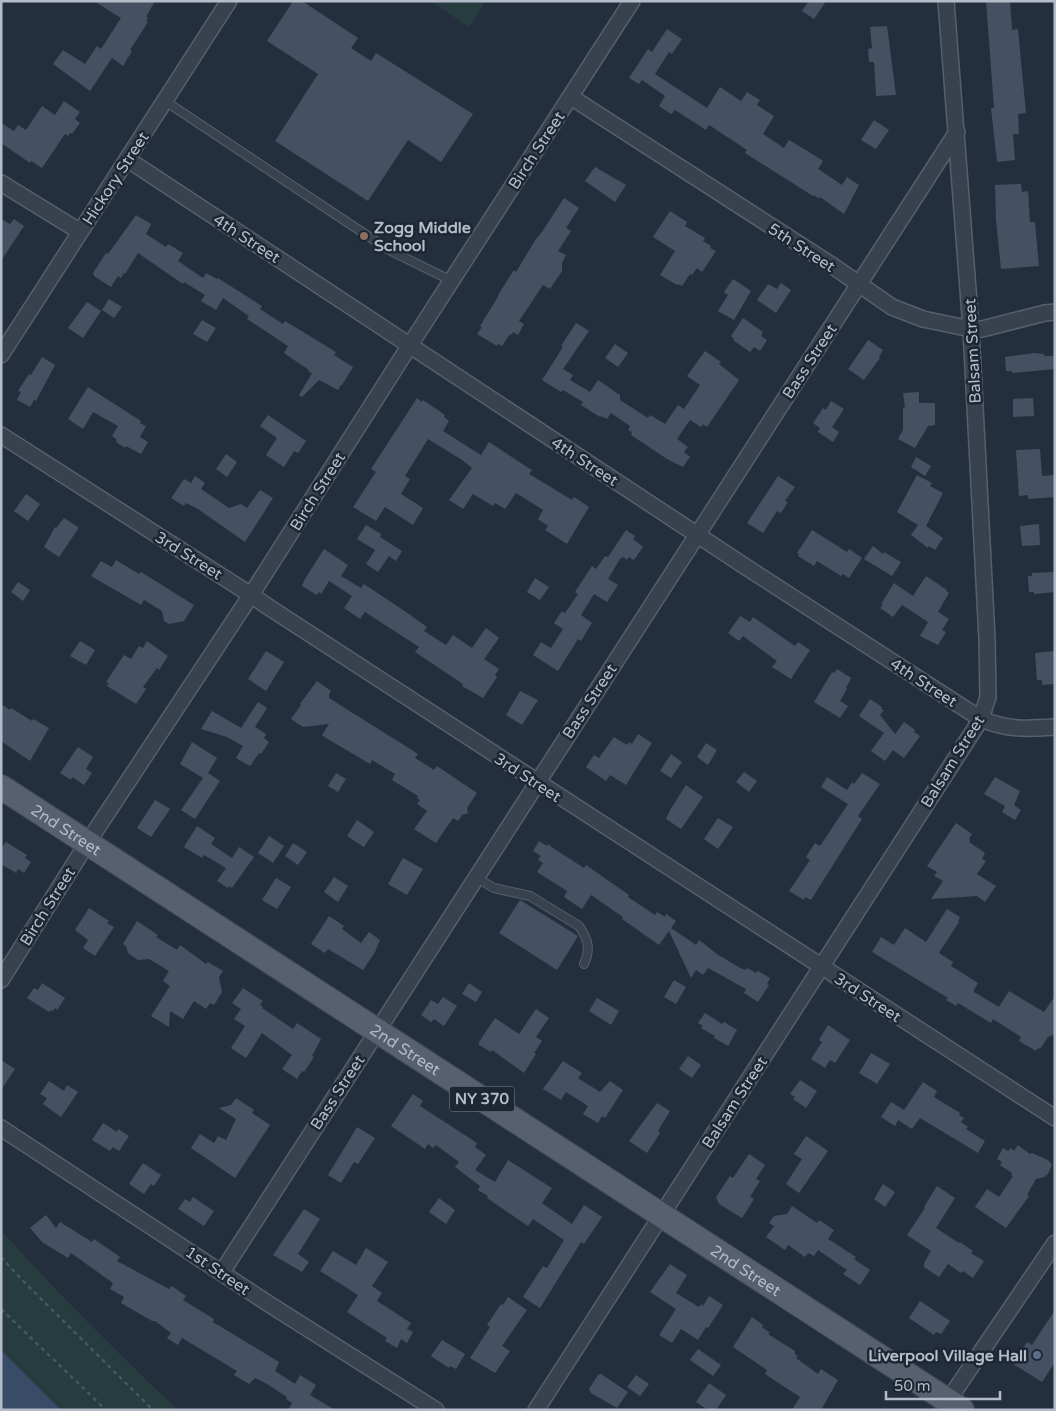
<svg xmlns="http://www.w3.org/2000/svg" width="1056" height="1411" font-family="'Varela Round',sans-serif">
	<rect width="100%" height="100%" fill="#242f3e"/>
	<path fill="#263c3f" d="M430,1H486L469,27Z
		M1,1230C57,1293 117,1352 178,1410H61L1,1350Z"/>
	<path fill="#394c67" d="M1,1350L61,1410H1Z"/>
	<path fill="#455162" d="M94,1H155L146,17L148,18L146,21L148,22L130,50L132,51L123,66L112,58L90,91L53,64L63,50L85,64L97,46L101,49L121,18Z
		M293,1H302L358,38L351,48L371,61L376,53L473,114L441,162L408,140L368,201L275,141L318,74L267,41Z
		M809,1H826L814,19L802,11Z
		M986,1H1010L1012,30L1018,29L1026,113L1018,114L1019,134H1013L1015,160L997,162L991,108H994Z
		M887,26L896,95L876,96L874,62H869L868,49L872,48L870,27Z
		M667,29L682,39L672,54L669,52L655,74L707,108L720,87L741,101L747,92L760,100L757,105L774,116L763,134L784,148L789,140L814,155L823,161L818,169L842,185L847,177L859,185L844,214L820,197L819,199L814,195L813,196L745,153L747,150L709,125L706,130L675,110L671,114L659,106L665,96L642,80L639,84L629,78L648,49L652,52Z
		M64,101L80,112L75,119L80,123L72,134L70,133L68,136L65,134L42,168L31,161L30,163L1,143V123L14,131L18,125L26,130L42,106L55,115Z
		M874,120L889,130L876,149L861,140Z
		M595,167L626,185L615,202L585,181Z
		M1021,184L1022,192L1028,191L1030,222H1035L1039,266L1001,269L996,220L995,185Z
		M564,198L579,208L566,228L571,231L558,251L566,255L562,263V271L550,289L543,285L519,321L524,324L518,335L513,332L512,335L510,334L502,346L498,344L497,346L477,334L482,327L480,326L499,295H498L514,270L516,272L536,239L542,232Z
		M670,211L687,222L685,226L705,238L703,241L711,246L710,248L716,251L702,272L697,268L692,275L690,274L682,286L678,284L677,285L660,275L675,251L653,237Z
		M136,215L151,224L146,234L166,247L168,244L183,253L178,261L203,278L206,273L217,279L218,278L262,306L260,309L283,324L285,321L336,352L334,355L353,367L342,385H341L338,390L319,380L302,397L299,395L312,373L308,371L309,370L284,353L288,346L247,319L249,316L223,298L216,310L201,301L205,295L184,282L183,284L138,253L125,274L124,273L121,278L118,276L111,287L94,276L93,273L106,253L108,254Z
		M1,219L10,224L14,219L24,226L1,261Z
		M733,279L751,291L734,320L718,311L728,295L724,292Z
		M781,283L791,290L776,313L757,300L768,284L777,289Z
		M109,299L122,307L114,318L102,310Z
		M87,302L101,311L83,338L68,328Z
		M743,318L763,332L761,336L767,340L760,351L754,347L750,352L733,340L734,339L731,336Z
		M202,320L216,328L207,342L193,334Z
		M576,323L589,331L563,369L573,375L570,380L590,392L598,380L620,395V400L648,418L650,415L665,424L678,405L684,409L700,385L687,376L705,351L721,362L719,364L739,380L707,427L703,424L701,427L690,420L677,439L688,447L684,452L690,457L683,467L667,459L631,435L632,432L628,430L630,426L611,413L607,419L601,416L600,417L581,405L583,402L563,390L561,392L542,380L563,347L561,346Z
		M868,340L883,350L879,357L880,358L864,380L848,369Z
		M615,344L628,353L618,367L605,358Z
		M1034,353L1044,354V356H1055V369L1012,373V371H1006L1005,357Z
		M42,357L55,365L36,401L34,400L30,407L17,400L21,392L18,391L29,374L31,375Z
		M88,387L141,421L140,423L146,426L140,437L148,442L141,454L126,446L125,448L116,442L117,440L112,436L118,426L93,412L83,429L68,419Z
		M919,392V403H935V425L928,426L915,448L898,439L903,430V408L905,407L903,393Z
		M417,398L422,402L423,400L445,415L444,417L449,421L443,431L481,455L489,442L530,469L532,470L529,474L572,500L574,497L589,507L567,544L545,530L548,526L538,519L543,510L516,493L505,509L495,503L493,506L473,494L463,509L449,500L472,468L462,460L428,439L405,476L410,479L401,494L423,508L413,525L385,507L376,521L353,507L376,472L371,469Z
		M1033,398L1034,416L1013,417V399Z
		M831,401L844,409L832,427L839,432L833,442L818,432L820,428L813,423L823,408L826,410Z
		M268,415L306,441L298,453L294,451L284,467L266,455L277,438L260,426Z
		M1040,449L1042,476L1055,475V497L1028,499V495L1019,496L1016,450Z
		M226,454L237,462L227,477L216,469Z
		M916,457L931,466L925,476L911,467Z
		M917,475L932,483L930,486L943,493L926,526L943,538L935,550L929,546L928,548L911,535L918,525L897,512Z
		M195,476L205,483L201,489L229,508L241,504L247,508L260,490L273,498L245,542L198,509L186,503L184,506L171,498L184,479L191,483Z
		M778,476L795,487L785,501L788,502L781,513L777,511L763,533L747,523Z
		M26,494L40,504L28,521L14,511Z
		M64,518L78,527V529L59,557L44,547L55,527L56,528Z
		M1039,524L1040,545L1022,546L1020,526Z
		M366,525L381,534L380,537L402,551L396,561L389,556L378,572L366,564L375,550L357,539Z
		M626,530L635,536L633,539L643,547L634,560L629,557L627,560L623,557L620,559L608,579L618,585L607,602L594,594L581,615L592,623L581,641L578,639L558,671L533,655L541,642L551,648L563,629L554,623L562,611L565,613L578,594L575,592L592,566L596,569L605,556L608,557Z
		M812,530L847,552L849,549L862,558L849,578L843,574L841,576L817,561L814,566L798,556L799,554L797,553Z
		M873,546L883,554L884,552L901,562L892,576L864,559Z
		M324,549L348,565L341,576L361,588L364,584L406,612L427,627L424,631L446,645L453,635L472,648L486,628L499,638L484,659L499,669L495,675L497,677L483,698L462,686L463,684L415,652L419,647L365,612L360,619L344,608L352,596L329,581L321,594L319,592L317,595L302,586L305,579Z
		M116,560L139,574L141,572L194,605L184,621L169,624L164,621L162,611L144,600L141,605L91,576L101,561L112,567Z
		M1054,572L1055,592L1034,594V592H1029L1028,576H1032V573Z
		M926,576L947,590L946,591L949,593L938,612L949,619L942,630L946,632L938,645L920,636L928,622L902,605L893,617L880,608L883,605L881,604L894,583L913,596Z
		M535,578L549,587L540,600L527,592Z
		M18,582L30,590L23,601L11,592Z
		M740,616L750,622L753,617L795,646L798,642L810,650L791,679L772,667L777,661L743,636L739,641L728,633Z
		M80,641L95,650L86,665L70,656Z
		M147,641L168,656L159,670L157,668L143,687L146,689L136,704L107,686L109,683L106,682L124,655L131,659L139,646L143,648Z
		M266,651L284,662L266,691L248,679Z
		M1055,651V684L1042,685V680H1037L1035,653Z
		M837,669L851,678L846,688L847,689L840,701L848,706L840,718L814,702L832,672L834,673Z
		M317,681L331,691L329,694V698L418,754L415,758L434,770L437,766L477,793L467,808L468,813L462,815L458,821L453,818L436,843L414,829L427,811L417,804L420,800L417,798L418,796L392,780L395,774L372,760L370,764L326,738L322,735L329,724L303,727L291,719L301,705L300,704Z
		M520,691L538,700L522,725L506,715Z
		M870,699L882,707L881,709L884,710L880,715L895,734L904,722L915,730L914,732L920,736L904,758L893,750L885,761L871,751L884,733L859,716Z
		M258,702L267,708L255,727L266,734L264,738L269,742L261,754L259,753L250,766L236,758L243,746L227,737L201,729L212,711L241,728Z
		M1,704L10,710L11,708L32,721L33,719L49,728L30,761L1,741Z
		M638,734L652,743L626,785L610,775L606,781L586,767L594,755L599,758L614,737L627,745L629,742L632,744Z
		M192,742L217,758L208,773L220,781L195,819L181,810L203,778L180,764Z
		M706,743L717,750L708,765L697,757Z
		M78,747L93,757L86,769L92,773L84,785L72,777L71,780L60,773Z
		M671,754L682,762L671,778L660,771Z
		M744,772L757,781L749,792L736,782Z
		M336,773L346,779L338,792L328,786Z
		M862,773L880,784L858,816L862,819L811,900L805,897L804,900L789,891L810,860L806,857L815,843L820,846L848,804L821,787L827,777L847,790L852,782L854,784Z
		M995,777L1020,791L1014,805L1021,810L1015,820L1002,812L1005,806L984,794Z
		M686,785L703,797L681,829L666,819L670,810Z
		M155,800L170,809L151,837L137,828Z
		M718,818L733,827L718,849L704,839Z
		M357,820L374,832L364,847L347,836Z
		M956,823L972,834L969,839L970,840L969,842L985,853L982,859L986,861L977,874L996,886L985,902L977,896L931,899L943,881L934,876L937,872L927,866Z
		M197,826L215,838L211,844L232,858L239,847L254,857L232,888L229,886L228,888L217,881L226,868L204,855L202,858L184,847Z
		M269,836L284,846L273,863L258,853Z
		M539,841L547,846L548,844L553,848L584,868L586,865L629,895L628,897L655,915L657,912L665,917L666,914L676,921L671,928L696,945L699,940L717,954L740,968L746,970L747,968L756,973L758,971L770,978L767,984L769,985L758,1002L744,993L746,989L708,968L703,975L696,970L691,978L669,931L659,945L622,919L623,917L591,895L582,909L564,897L567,891L537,872L543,863L538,860L541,856L533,851Z
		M6,842L27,855L25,858L31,862L24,873L18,869L16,873L1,864V849Z
		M293,843L307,852L298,865L285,856Z
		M403,858L423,869L407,895L388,884Z
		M334,877L348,886L338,902L324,892Z
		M276,878L291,887L277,909L262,900Z
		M520,900L578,936L557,970L499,933Z
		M89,908L109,921L107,923L114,927L95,956L83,948L88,940L75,930Z
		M947,909L960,917L958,921L959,922L939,953L953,962L951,966L978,983L974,990V992L999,1007L1009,991L1044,1012L1055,996V1034L1048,1037L1040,1049L1038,1048L1036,1051L1019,1041L1021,1037L993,1019L991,1023L958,1003L956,1006L946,1000L948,998L872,952L881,937L894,945L905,928L926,942Z
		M329,916L344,926L342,929L361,943L369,932L380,940L375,952L363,970L328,949L325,953L311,944Z
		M137,921L158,935L156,937L177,950L180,945L206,964L208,962L223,971L219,977L222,992L214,1005L210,1003L206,1009L194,1001L183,1019L170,1011L169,1027L151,1016L170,986L163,981L169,971L149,959L138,960L128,953L126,946L123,944Z
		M674,980L686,987L676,1004L664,997Z
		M42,983L65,998L57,1010L55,1008L53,1011L51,1010L49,1012L27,998L34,988L38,990Z
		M469,983L482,992L476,1002L462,994Z
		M243,988L263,1001L260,1005L263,1007L262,1008L293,1029L297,1023L321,1039L312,1056L314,1057L304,1072L302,1071L297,1079L282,1069L292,1055L262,1033L246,1058L231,1048L245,1026L234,1019L241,1009L232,1003Z
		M443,997L457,1006L444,1026L434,1019L431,1022L421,1015L431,1000L438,1004Z
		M597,998L619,1011L611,1025L589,1011Z
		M536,1009L549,1018L536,1037L542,1041L534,1053L536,1054L524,1073L492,1050L491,1052L479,1045V1042L495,1018L519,1034Z
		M705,1013L722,1024L724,1022L737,1030L728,1046L714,1038L715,1036L701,1028L703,1026L698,1023Z
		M828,1025L850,1040L835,1063L830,1060L825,1068L811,1059L822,1042L819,1040Z
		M871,1053L890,1064L877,1084L859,1073Z
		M688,1056L701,1065L692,1078L679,1069Z
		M1,1060L15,1069L1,1090Z
		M563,1061L582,1073L578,1078L600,1092L610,1081L623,1090L605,1118L602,1116L598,1123L583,1114L588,1106L566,1092L561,1100L543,1089Z
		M800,1080L817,1091L806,1108L793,1099L795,1097L790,1094Z
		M49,1081L64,1091L67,1085L78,1092L61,1117L43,1104L47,1098L40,1094Z
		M923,1082L937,1091L934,1097L960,1113L959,1115L964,1118L961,1122L968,1127L966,1129L985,1141L978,1153L920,1118L912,1129L898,1120L895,1126L881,1117L891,1102L904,1110Z
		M413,1094L423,1101L420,1106L477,1143L475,1147L486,1155L475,1170L495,1182L508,1160L552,1188L542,1203L572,1224L584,1205L602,1217L584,1244L581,1242L540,1308L523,1297L543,1266L547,1268L564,1240L533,1219L528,1226L487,1198L488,1196L478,1190L480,1186L455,1167L459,1162L436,1145L433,1148L428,1144L425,1149L391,1126Z
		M236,1098L254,1110L252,1113L270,1125L235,1178L191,1148L200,1134L214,1143L218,1136L226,1140L236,1119L219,1108L231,1105Z
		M657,1103L670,1111L658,1131L660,1133L647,1153L629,1141Z
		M103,1123L117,1132L118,1129L129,1136L119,1151L113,1147L110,1151L92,1140Z
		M357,1127L375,1138L358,1164L354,1162L341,1183L328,1175Z
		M806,1136L828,1151L799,1193L786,1184L802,1159L794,1154Z
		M1018,1145L1030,1154L1032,1153L1048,1160L1052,1165L1048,1174L1044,1177L1036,1179L1027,1195L1029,1196L1006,1228L975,1207L987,1189L999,1197L1013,1176L1011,1175L1012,1173L1000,1165L1002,1162L997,1159L1003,1148L1008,1151L1011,1148L1014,1151Z
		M749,1154L765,1165L756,1179L760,1181L750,1197L754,1199L742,1218L719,1204L716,1197L730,1176L733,1178Z
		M143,1163L161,1175L154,1186L151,1184L144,1194L129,1184Z
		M883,1184L895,1192L885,1207L874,1199Z
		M937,1186L955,1198L936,1228L959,1243L960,1242L973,1251L971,1253L984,1261L973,1278L963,1271L961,1273L948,1264L939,1277L924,1267V1263L931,1251L907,1235L925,1208L924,1207Z
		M193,1197L214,1211L204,1226L178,1209L185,1199L190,1202Z
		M439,1198L455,1210L446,1224L429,1212Z
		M792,1206L817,1223L819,1220L834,1230L828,1239L856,1257L854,1259L870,1270L860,1285L843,1274L847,1270L818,1250L814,1256L808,1253L805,1257L788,1245L785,1250L766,1237L774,1226L769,1223L774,1216L787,1214Z
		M304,1209L320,1219L298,1254L309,1262L302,1272L273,1255Z
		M46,1215L56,1228L60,1222L92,1242L94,1239L120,1257L117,1261L169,1289L172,1286L186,1296L183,1300L214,1319L213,1322L279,1362L275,1371L295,1384L300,1375L316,1385L310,1395L335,1410H288L292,1403L286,1399L287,1397L267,1384L255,1378L249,1384L234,1375L237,1371L182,1338L178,1345L167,1338L171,1333L155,1321H152L121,1303L124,1297L110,1289L113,1283L71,1253L68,1258L42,1242L30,1228Z
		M366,1248L388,1262L372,1286L382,1293L377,1301L411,1323L407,1329L413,1332L407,1343L401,1339L397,1348L385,1341L387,1338L347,1312L358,1295L320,1271L333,1251L356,1265Z
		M670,1264L687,1275L676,1293L699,1307L701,1304L703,1306L709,1296L723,1305L708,1328L706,1327L698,1340L681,1329L672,1343L659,1335L676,1309L650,1292Z
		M508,1297L527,1310L502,1346L510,1351L495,1373L470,1358L490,1327L487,1325L501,1304L503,1305Z
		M920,1301L950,1321L941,1334L936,1332L934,1335L909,1318Z
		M1055,1310V1362L1042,1382L1013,1364L1027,1342L1032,1345Z
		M752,1317L763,1325L762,1327L770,1333L768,1334L795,1351V1354L798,1356L796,1358L818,1374L821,1369L838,1380L821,1410H792L800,1397L765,1374L767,1370L733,1347Z
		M442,1340L465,1354L456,1369L450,1366L449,1368L431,1356Z
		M698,1349L721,1365L713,1376L690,1360Z
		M601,1374L628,1392L617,1408L591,1393L589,1389L598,1375Z
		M636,1375L649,1384L640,1396L627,1387Z
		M709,1383L726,1395L716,1410H708L696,1402Z"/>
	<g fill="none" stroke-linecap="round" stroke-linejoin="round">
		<defs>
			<path id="lane" d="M165,101L389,250L452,281
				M475,877L494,888L530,896L579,926C588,939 591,950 584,964"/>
			<path id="street" d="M571,97L830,264L892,307L923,319L971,329H982L1045,313L1055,312
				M127,159L746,567L981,719C1008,730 1025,729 1055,727
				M1,183L79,231
				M1,355L229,1
				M1,435L251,595L270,608L1055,1118
				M1,980L88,842L251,595L410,345L632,1
				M1,1128L269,1304L436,1410
				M222,1272L957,132
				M943,1408L1055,1243
				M536,1410L981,719L988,697L987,639L971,329L946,1"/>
			<g id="primary">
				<path id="s1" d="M1,787L962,1410"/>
			</g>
		</defs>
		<use href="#lane" stroke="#565f6c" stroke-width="10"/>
		<use href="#street" stroke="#565f6c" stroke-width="18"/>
		<use href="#primary" stroke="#414a57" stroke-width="26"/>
		<path stroke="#44595c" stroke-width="2.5" stroke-dasharray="4 4" stroke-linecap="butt" d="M1,1257L26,1284L153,1410
			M1,1309L106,1410"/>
		<use href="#lane" stroke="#38414e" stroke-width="8"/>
		<use href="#street" stroke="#38414e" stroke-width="15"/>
		<use href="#primary" stroke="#56606e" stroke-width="24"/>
	</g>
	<circle fill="#8d6e63" stroke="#1d2633" stroke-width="2" cx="364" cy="236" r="5"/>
	<circle fill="#5c6f8a" stroke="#1d2633" stroke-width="2" cx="1037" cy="1355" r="5"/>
	<g text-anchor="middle" stroke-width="5" stroke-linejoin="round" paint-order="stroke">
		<rect fill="#1d2633" stroke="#878f9c" stroke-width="1" x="449.5" y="1086.5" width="65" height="25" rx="4"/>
		<g font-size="15" font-weight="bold" fill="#b4bcc9">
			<text x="482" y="1104">NY 370</text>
		</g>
		<g font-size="16" fill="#b4bcc9" stroke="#1d2633">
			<text transform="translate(536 150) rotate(-57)" y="6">Birch Street</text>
			<text transform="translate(115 178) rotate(-57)" y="6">Hickory Street</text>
			<text transform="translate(247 238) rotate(33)" y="6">4th Street</text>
			<text transform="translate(802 247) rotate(33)" y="6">5th Street</text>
			<text transform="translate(972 351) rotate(-93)" y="6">Balsam Street</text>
			<text transform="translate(809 361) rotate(-57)" y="6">Bass Street</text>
			<text transform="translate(585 461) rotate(33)" y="6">4th Street</text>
			<text transform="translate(317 491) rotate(-58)" y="6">Birch Street</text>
			<text transform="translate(189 555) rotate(32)" y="6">3rd Street</text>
			<text transform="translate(924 682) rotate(33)" y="6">4th Street</text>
			<text transform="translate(589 701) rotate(-57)" y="6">Bass Street</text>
			<text transform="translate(952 761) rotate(-58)" y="6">Balsam Street</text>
			<text transform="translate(528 777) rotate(33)" y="6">3rd Street</text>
			<text dy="6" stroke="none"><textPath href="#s1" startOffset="78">2nd Street</textPath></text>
			<text transform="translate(47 906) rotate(-58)" y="6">Birch Street</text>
			<text transform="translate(868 997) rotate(33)" y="6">3rd Street</text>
			<text dy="6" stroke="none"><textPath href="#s1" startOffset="482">2nd Street</textPath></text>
			<text transform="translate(337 1092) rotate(-57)" y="6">Bass Street</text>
			<text transform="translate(734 1102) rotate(-57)" y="6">Balsam Street</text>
			<text transform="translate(218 1270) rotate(34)" y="6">1st Street</text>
			<text dy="6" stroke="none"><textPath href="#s1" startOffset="888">2nd Street</textPath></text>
		</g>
		<g font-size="16" font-weight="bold" fill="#b4bcc9" stroke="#1d2633" text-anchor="start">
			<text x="374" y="233">Zogg Middle<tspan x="374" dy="18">School</tspan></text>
			<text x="1027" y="1361" text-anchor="end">Liverpool Village Hall</text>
		</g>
	</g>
	<rect width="1056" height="1411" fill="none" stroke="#b4bcc9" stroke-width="5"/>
	<path d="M886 1391v8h114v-8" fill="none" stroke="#b4bcc9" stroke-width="2.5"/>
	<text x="894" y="1391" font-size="15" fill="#b4bcc9" stroke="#1d2633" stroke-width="4" paint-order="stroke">50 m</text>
</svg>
